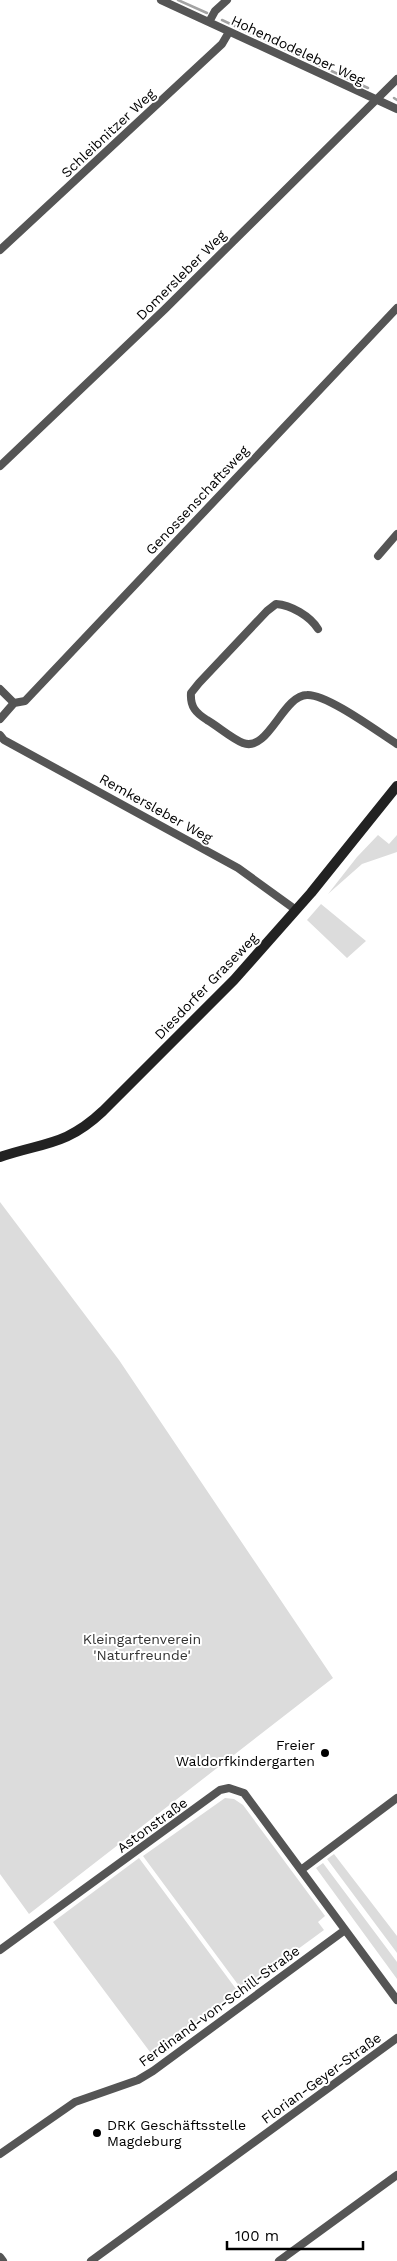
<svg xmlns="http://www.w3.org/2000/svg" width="397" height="2261" font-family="'Work Sans',sans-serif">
	<rect width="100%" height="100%" fill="#fff"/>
	<path fill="#dcdcdc" d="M378,835L389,844L397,835V852L362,864L328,894L357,857Z
		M321,904L366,941L347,958L307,920Z
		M0,1202L119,1360L333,1678L29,1914L0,1874Z
		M225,1798L234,1799L243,1805L325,1916L318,1922L324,1930L242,1990L143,1856Z
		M334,1854L397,1936V1953L327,1859Z
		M139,1858L239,1993L153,2056L53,1922Z
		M323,1863L397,1962V1979L316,1868Z"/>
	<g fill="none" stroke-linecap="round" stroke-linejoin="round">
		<path stroke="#a3a3a3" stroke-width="2.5" d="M178,0L207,13
			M222,20L368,88
			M394,98L397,100"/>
		<path stroke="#555" stroke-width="8" d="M161,0L397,109
			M209,22L215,11L227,0
			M0,250L222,44L229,32
			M0,466L165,309L397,79
			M378,556L397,534
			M318,629C310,616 291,605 276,604L267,611L199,683L191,693C190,707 196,713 207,720C219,727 231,738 243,743C268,753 283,695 307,695C327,694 378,732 397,744
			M0,689L14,703
			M14,703L25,701L397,308
			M0,719L14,703
			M0,735L4,740L238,868L296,910
			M301,1870L397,1798
			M0,1950L220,1790L229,1788L244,1793L397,2000
			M0,2154L75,2102L138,2080L153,2071L345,1930
			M0,2257L3,2261
			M91,2261L397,2038
			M279,2261L397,2175"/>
		<path stroke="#222" stroke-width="10" d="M0,1157C44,1142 66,1146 103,1111L234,980L311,893L397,786"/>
	</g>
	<g fill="#000" stroke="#fff" stroke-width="2">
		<circle cx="325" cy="1753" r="5"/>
		<circle cx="97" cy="2133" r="5"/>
	</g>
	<g text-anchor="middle" stroke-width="4" stroke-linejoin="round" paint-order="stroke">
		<g font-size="14" fill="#000" stroke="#fff">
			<text transform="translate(298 50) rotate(25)" y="5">Hohendodeleber Weg</text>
			<text transform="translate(108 133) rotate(-43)" y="5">Schleibnitzer Weg</text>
			<text transform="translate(181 275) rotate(-45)" y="5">Domersleber Weg</text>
			<text transform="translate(197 500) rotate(-47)" y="5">Genossenschaftsweg</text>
			<text transform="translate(156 808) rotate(29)" y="5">Remkersleber Weg</text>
			<text transform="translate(206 986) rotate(-46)" y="5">Diesdorfer Graseweg</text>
			<text transform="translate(152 1825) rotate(-36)" y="5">Astonstraße</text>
			<text transform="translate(219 2006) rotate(-36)" y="5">Ferdinand-von-Schill-Straße</text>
			<text transform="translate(321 2078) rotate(-36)" y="5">Florian-Geyer-Straße</text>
		</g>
		<g font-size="14" fill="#333" stroke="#fff">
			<text x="142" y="1644">Kleingartenverein<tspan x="142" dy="16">'Naturfreunde'</tspan></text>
		</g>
		<g font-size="14" fill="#000" stroke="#fff" text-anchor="end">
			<text x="315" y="1750">Freier<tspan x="315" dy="16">Waldorfkindergarten</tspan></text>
			<text x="107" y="2130" text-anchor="start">DRK Geschäftsstelle<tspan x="107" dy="16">Magdeburg</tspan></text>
		</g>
	</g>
	<path d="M227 2241v8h136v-8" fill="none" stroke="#000000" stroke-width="2.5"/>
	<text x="235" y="2241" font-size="15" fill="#000000" stroke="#ffffff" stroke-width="4" paint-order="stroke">100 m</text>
</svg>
